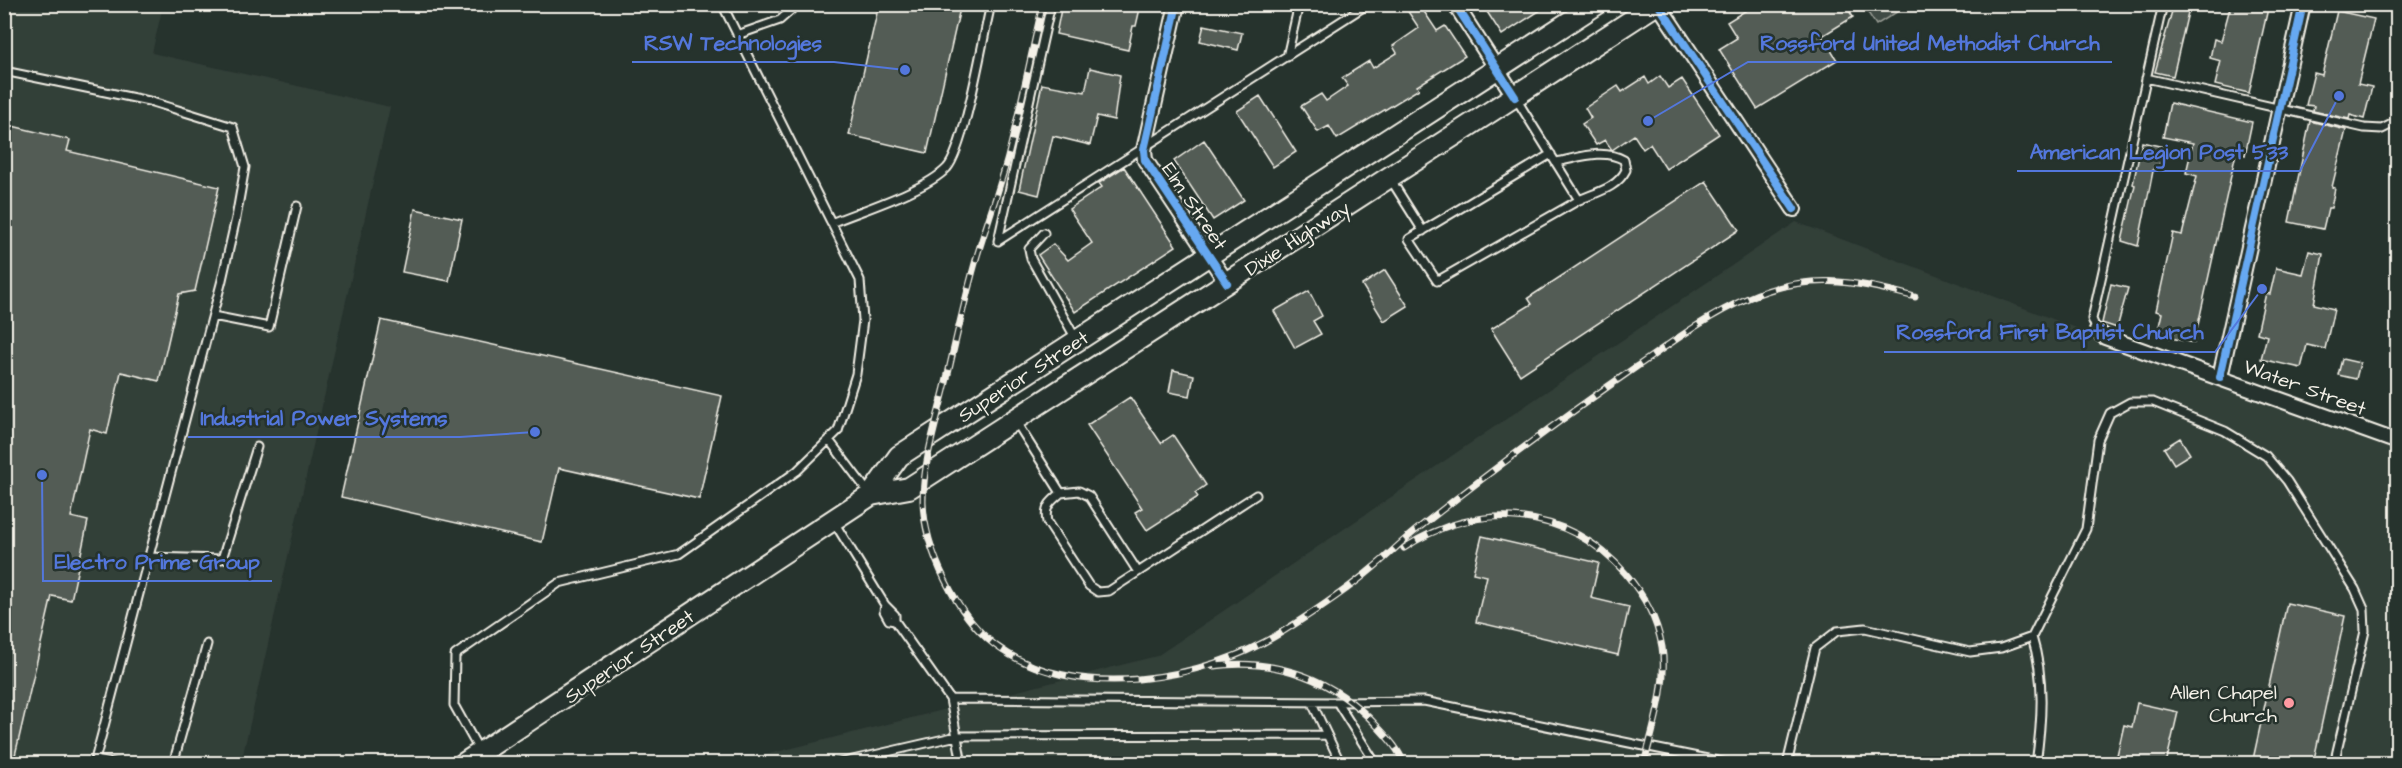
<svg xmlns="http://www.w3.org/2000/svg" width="2402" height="768" font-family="'Architects Daughter',sans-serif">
	<rect width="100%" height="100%" fill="#26332d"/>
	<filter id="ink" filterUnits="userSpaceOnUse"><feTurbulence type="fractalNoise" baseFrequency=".0167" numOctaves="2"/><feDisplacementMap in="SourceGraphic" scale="12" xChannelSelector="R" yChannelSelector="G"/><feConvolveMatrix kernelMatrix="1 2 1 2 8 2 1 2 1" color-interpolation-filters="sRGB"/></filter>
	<g filter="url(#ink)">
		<path fill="#333f39" d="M4,5H163L152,53L390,107L241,763H5Z
			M1796,222L2397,449V763L729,764L1157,656Z"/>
		<path fill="#414b45" stroke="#9a9e96" stroke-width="1.5" d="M1863,5H1908L1876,25Z"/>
		<path fill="#525c55" stroke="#f4f1e8" stroke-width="1.5" d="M879,4H961L927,153L849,135Z
			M1062,4H1141L1136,26H1133L1128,50L1056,34Z
			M1403,4H1419L1437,31L1445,26L1465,56L1417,86L1419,89L1337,139L1329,126L1318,132L1301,106L1321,94L1326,101L1348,86L1342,78L1369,61L1373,68L1397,53L1393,46L1419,28Z
			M1482,4H1550L1502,35Z
			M1756,4H1845L1853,17L1822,36L1837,60L1757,109L1719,49L1737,38L1727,22Z
			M2174,4H2190L2173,76L2155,72Z
			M2231,4H2269L2249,93L2215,85L2221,61L2210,58L2214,39L2221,41Z
			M2337,11L2374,19L2358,84L2372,87L2364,119L2350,115L2349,119L2313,111L2314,106L2306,105L2314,73L2322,75Z
			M1204,25L1242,33L1238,50L1200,41Z
			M1090,68L1120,75L1114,120L1097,116L1090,145L1053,136L1039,195L1019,190L1042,84L1085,92Z
			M1660,76L1668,88L1682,79L1719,134L1666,169L1650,144L1643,149L1634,135L1612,150L1605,140L1596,145L1582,124L1591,118L1585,108L1618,86L1622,92L1645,77L1649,84Z
			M1260,96L1296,152L1273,167L1237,111Z
			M2170,103L2252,122L2245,155L2236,153L2194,343L2157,335L2162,313L2156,311L2173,233L2182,235L2197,176L2186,173L2193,143L2163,137Z
			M2310,121L2346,130L2332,187L2335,188L2331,208H2328L2323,229L2289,222Z
			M4,124L70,140L67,151L219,187L195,291L179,294L159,381L121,372L107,434L90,429L71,517L88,521L71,600L52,596L13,764H4Z
			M1204,140L1244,200L1213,220L1174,161Z
			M2142,142L2164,147L2159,168L2154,166L2138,246L2122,241L2135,185L2133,184Z
			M1124,167L1176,246L1075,312L1038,255L1053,244L1068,260L1092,243L1069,209L1102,187L1099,183Z
			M1706,181L1739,230L1520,375L1491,329L1532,304L1528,298Z
			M415,209L462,219L449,281L402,272Z
			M2309,251L2323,254L2314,304L2334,309L2325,349L2307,345L2301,368L2261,359L2267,336L2257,333L2266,293L2270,294L2276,268L2303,274Z
			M1385,270L1408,306L1384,321L1362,285Z
			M2111,284L2128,288L2117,328L2102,323Z
			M1309,291L1322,316L1313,321L1321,334L1295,348L1274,311Z
			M381,320L722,396L699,499L559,468L542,542L341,497Z
			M2342,359L2360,363L2356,379L2338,375Z
			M1173,370L1194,375L1190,396L1169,392Z
			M1130,397L1161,443L1173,435L1206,485L1195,493L1198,497L1147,530L1135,512L1142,508L1087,425Z
			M2180,438L2190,454L2174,464L2164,448Z
			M1482,536L1599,563L1591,598L1629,607L1618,655L1476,622L1487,576L1473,573Z
			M2287,603L2345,616L2313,764H2252Z
			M2137,703L2178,712L2166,764H2115L2124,725L2132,727Z"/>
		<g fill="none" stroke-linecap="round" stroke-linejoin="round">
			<defs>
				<path id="service" d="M1051,4L998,241L1368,4
					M737,35L780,20L798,4
					M1287,57L1299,4
					M4,71L149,101L233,127L245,167L236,218L222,280L94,764
					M2146,78L2364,128L2382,129L2398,121
					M1515,97L1579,200L1437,281L1409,239L1551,154
					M1556,162C1579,158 1602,148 1624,160L1626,170C1617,188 1597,192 1579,200
					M1391,180L1423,231
					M831,223C862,210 925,191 947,168C964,149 982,44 989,13L988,4
					M1044,233L1029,249L1031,259L1076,339
					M213,316L269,327L297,206
					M2097,331L2092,319L2163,4
					M1016,422L1061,493C1050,502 1044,507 1047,522L1089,586L1098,592L1109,591L1256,495
					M829,440L869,493
					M1061,493L1079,491L1089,496L1138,572
					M834,522L885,605L895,615V621L950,699L962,764
					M149,557L222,559L257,447
					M885,605L884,611L889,620L895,621
					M950,699L1337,702L1376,764
					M1337,702L1424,701L1732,764
					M1312,703L1341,764
					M479,750L454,705L455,655L559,583L679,554L797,471L838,431L856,374L863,320L860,280L722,4
					M95,760L118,764
					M173,764L207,644
					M835,764L957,736L1327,735
					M1787,764L1815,648L1837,631L1865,628L1970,652L2001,648L2032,637
					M2036,764C2042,720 2045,679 2032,637L2086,529L2098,440L2110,413L2130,402H2153L2225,431L2266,456L2287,481L2355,589L2364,609L2365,631L2334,764"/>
				<path id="minor" d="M1177,4L1144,150L1145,160L1227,283
					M1455,4L1515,97
					M1658,4L1794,209
					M2097,331L2105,337L2398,442
					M2220,377L2303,4"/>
				<path id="secondary" d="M871,495L909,488L1657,4
					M463,764L871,495L899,456L1597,4"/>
			</defs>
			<use href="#service" stroke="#f4f1e8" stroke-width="11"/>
			<use href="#minor" stroke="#f4f1e8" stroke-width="18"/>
			<use href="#secondary" stroke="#f4f1e8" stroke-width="24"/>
			<use href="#service" stroke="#26332d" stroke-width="7"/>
			<use href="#minor" stroke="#26332d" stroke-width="14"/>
			<use href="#secondary" stroke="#26332d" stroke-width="20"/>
			<defs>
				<path id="rail" d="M1043,4C1031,55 1021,106 1008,157C999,190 987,223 977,256C966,295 957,334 948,374C939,415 923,459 923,501C924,549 957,616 995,645C1074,704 1203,681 1282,632C1314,612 1346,591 1374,567C1390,554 1404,539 1420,527C1490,472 1562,418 1636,367C1671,343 1707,316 1746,299C1806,272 1854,280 1915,297
					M1404,548C1478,500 1567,506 1626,574C1644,596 1657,618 1662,647C1668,685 1653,727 1644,764
					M1214,666C1277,658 1334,679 1377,726C1387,737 1399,749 1404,764"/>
			</defs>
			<use href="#rail" stroke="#f4f1e8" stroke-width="7"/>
			<use href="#rail" stroke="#26332d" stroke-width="4.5" stroke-dasharray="14" stroke-linecap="butt"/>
			<defs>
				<path id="cycleway" d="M1177,4L1144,150L1145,160L1227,283
					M1455,4L1515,97
					M1658,4L1794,209
					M2220,377L2303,4"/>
			</defs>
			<use href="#cycleway" stroke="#26332d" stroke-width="11"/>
			<use href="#cycleway" stroke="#66a8f1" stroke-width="8"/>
		</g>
	</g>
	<circle fill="#ff9aa2" stroke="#26332d" stroke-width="2" cx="2289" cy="703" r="6"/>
	<g text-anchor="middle" stroke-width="5" stroke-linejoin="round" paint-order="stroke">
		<g font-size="20" fill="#f4f1e8" stroke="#26332d">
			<text transform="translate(1195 206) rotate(56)" y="7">Elm Street</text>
			<text transform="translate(1297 238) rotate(-33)" y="7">Dixie Highway</text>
			<text transform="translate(1023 376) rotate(-33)" y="7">Superior Street</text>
			<text transform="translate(2305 387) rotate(20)" y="7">Water Street</text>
			<text transform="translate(629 656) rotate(-34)" y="7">Superior Street</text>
		</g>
		<g font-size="20" fill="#f4f1e8" stroke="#26332d" text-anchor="end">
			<text x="2277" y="699">Allen Chapel<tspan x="2277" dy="23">Church</tspan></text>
		</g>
	</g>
	<path fill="none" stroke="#5377dc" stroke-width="2" d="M905 70L834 62H632M1648 121L1748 62H2112M2339 96L2300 171H2017M2262 289L2215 352H1884M535 432L460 437H188M42 475L43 581H272"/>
	<g fill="#5377dc" stroke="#26332d" stroke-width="2">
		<circle cx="905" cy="70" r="6"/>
		<circle cx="1648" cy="121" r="6"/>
		<circle cx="2339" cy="96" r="6"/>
		<circle cx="2262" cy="289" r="6"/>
		<circle cx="535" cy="432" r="6"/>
		<circle cx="42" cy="475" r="6"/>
	</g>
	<g font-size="21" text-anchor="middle" font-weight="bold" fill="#5377dc" stroke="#26332d" stroke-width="5" stroke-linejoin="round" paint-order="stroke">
		<text x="733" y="50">RSW Technologies</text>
		<text x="1930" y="50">Rossford United Methodist Church</text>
		<text x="2159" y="159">American Legion Post 533</text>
		<text x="2050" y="339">Rossford First Baptist Church</text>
		<text x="324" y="425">Industrial Power Systems</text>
		<text x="157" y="569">Electro Prime Group</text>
	</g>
	<rect width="2402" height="768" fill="none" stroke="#26332d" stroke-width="24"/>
	<rect x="12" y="12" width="2378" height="744" fill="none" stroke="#f4f1e8" stroke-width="2" filter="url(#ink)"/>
</svg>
